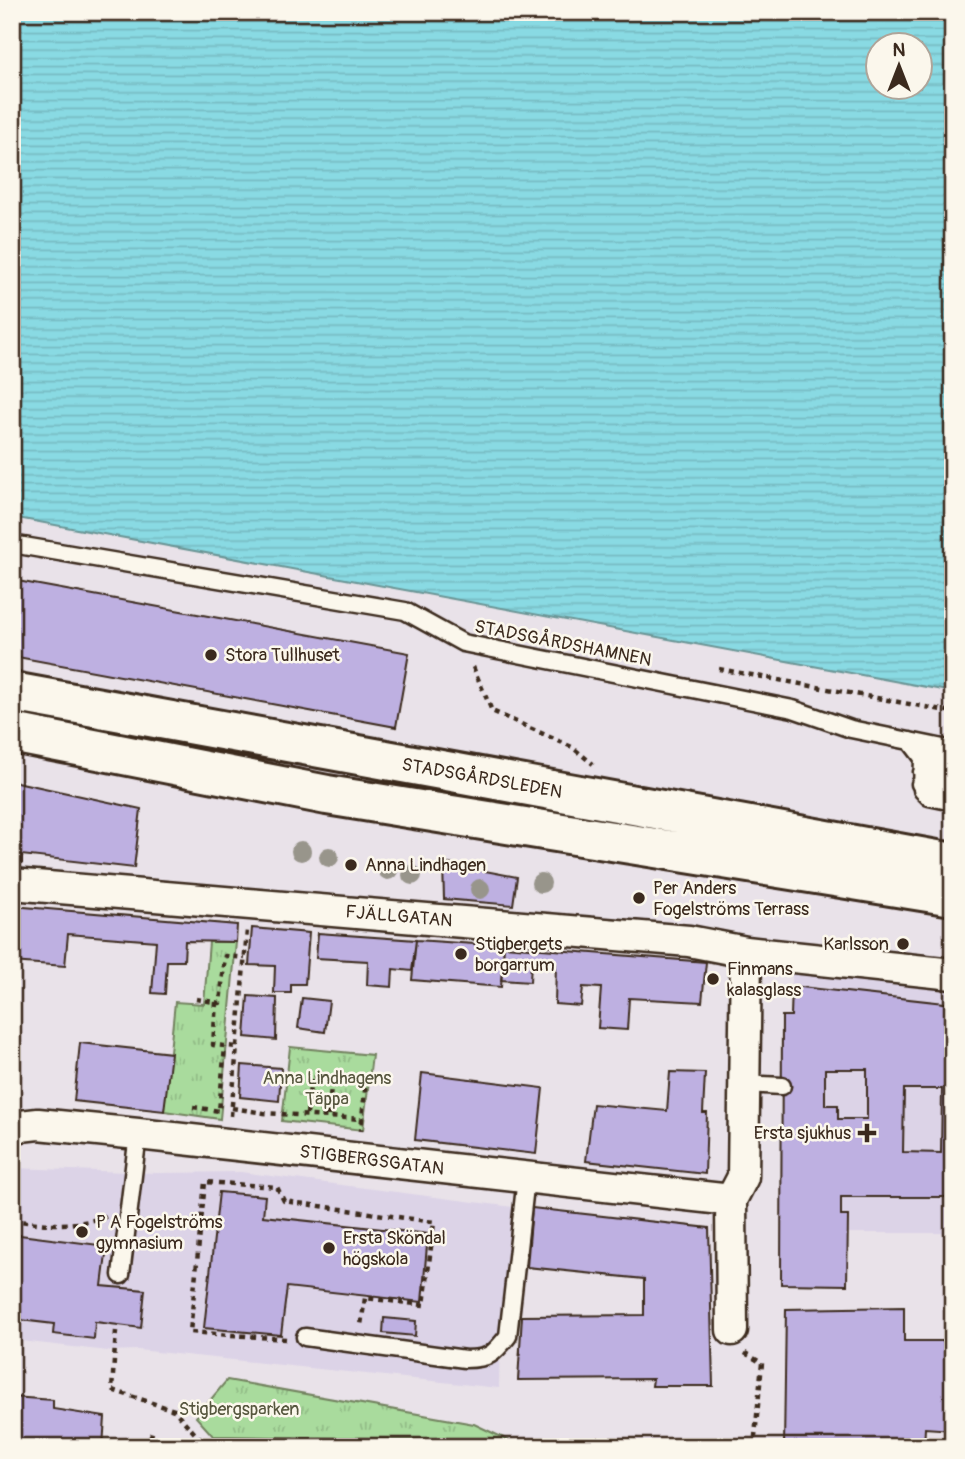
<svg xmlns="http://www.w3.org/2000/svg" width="965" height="1459" font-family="Pangolin,sans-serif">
	<defs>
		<pattern id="park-tufts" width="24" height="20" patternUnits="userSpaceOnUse" patternTransform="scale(1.75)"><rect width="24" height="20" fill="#a9db9d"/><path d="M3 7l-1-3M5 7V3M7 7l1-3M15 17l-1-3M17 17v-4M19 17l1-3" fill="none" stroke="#92bc87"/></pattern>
		<pattern id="water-rules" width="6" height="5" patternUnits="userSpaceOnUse" patternTransform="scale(1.75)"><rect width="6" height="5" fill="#89dae3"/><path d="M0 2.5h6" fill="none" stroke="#77bbc2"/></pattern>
	</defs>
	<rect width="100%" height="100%" fill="#e9e2e9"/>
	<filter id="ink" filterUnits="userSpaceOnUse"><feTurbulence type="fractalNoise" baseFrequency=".0143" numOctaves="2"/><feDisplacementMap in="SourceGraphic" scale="14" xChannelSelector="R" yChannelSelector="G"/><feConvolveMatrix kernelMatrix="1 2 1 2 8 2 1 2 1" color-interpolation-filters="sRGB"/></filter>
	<g filter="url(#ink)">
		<path fill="#dcd3e7" d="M793,941L953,958V1233H848L847,1285L781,1284L782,1016L791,1015Z
			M12,1168L157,1173L241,1172L513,1207L500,1317L499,1388L138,1350L108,1351L12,1340Z"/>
		<path fill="url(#park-tufts)" stroke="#72825e" stroke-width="2" d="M209,942H236L220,1119L164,1111L175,1002L204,1004Z
			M290,1047L372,1055L363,1130L282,1121Z
			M227,1380L474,1424L510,1441L213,1436L196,1417Z"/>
		<path fill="url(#water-rules)" stroke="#6a9494" stroke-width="2" fill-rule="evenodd" d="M12,12H953V692L12,517ZM878,46H920V88H878Z"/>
		<path fill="#beb0e1" stroke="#3b2a1e" stroke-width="2" fill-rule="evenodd" d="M12,580L409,653L396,727L12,656Z
			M12,781L141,809L134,868L22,855V863L12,862Z
			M443,863L517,877L513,905L444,899Z
			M12,906L237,925L236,942L185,941L184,961H167L165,994L152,993L156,941L68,934L65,966L12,962Z
			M252,928L309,933L305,984H291V993H274L275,966L249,965Z
			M318,933L416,940L412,971L393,969L392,987L367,985L368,961L316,958Z
			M416,940L504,946L501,987L412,980Z
			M504,946L706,962L702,1002L629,998L627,1030L598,1028L601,988L583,987L581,1006L555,1004L556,963L531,961L530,982L501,980Z
			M792,986L953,1004V1197H841V1216H848L847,1285L781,1284L782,1016H791ZM825,1069H867V1119H838V1105H825ZM904,1089H942L941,1153L903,1152Z
			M248,996L277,998L276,1040L245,1037Z
			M302,998L329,1001L325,1032L298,1028Z
			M80,1043L171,1053L164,1111L74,1101Z
			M242,1065L281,1068L279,1101L240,1097Z
			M670,1072L705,1073L703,1113H707L705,1174L586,1161L593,1104L667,1111Z
			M422,1073L543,1088L536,1154L415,1140Z
			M219,1192L265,1196L263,1216L428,1234L422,1302L287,1287L281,1335L204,1328Z
			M532,1208L709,1228L713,1386H652L653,1379L518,1380L522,1316L644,1315V1279L527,1267Z
			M12,1234L107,1246L102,1286L145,1290L141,1328L95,1322L94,1339L53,1334L54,1324L12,1319Z
			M904,1307V1341H953V1430L925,1428L924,1447H784L786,1309Z
			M384,1318L416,1321L415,1336L383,1333Z
			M12,1397L53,1400V1409L105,1417L103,1447L12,1446Z"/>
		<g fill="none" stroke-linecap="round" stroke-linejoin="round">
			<defs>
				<path id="lane" d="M12,544L405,611L463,643L793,709L851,729L953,750
					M910,741L923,758L922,790L929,797L953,802
					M923,758L953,763
					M922,772L953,778
					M920,784L953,790
					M744,1084L782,1086
					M121,1275L138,1134
					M305,1337L465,1359C489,1359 493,1355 508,1336L526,1178"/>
				<path id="street" d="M12,884L689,941L746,952L953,974
					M12,1127L38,1124L138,1134L731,1200
					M732,1330L731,1200L743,1177L746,952"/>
				<path id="secondary" d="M12,692L953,863
					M12,733L327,795L953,896"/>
			</defs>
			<use href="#lane" stroke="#3b2a1e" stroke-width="21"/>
			<use href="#street" stroke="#3b2a1e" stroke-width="35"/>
			<use href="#secondary" stroke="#3b2a1e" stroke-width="44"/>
			<path stroke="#3b2a1e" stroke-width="4.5" stroke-dasharray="5 5" stroke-linecap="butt" d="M473,667L492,711L572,747L593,764
				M719,669L953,712
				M196,999L220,1003L225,956L245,958
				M216,1002L213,1045L238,1047
				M193,1107L219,1111L225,1047
				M232,1108L264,1113L362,1119L361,1131
				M307,1114L311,1077L366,1080L362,1119
				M231,1116L247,930
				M328,1116L332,1078
				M12,1220C47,1225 74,1227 108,1216
				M116,1331L112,1390L174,1410L207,1447
				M286,1339L190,1332L205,1182L277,1187L284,1201L434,1222L424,1305L365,1298L361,1325
				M745,1353L762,1363L754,1447
				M148,1447L153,1429"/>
			<use href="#lane" stroke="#fbf7ec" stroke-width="16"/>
			<use href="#street" stroke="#fbf7ec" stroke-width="30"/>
			<use href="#secondary" stroke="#fbf7ec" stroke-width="38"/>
		</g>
		<g fill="#98958b">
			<circle cx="301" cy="851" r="10"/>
			<circle cx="329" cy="857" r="10"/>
			<circle cx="388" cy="870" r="10"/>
			<circle cx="412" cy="875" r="10"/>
			<circle cx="541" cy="883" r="10"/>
			<circle cx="480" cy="889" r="10"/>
		</g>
	</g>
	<g fill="#3b2a1e" stroke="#fbf7ec" stroke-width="2.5">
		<circle cx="211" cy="655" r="7"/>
		<circle cx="351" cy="865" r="7"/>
		<circle cx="639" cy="898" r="7"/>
		<circle cx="903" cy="944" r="7"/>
		<circle cx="461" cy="954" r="7"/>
		<circle cx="713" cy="979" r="7"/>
		<path d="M863.5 1122.5h7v7h7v7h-7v7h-7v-7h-7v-7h7z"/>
		<circle cx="82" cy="1232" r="7"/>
		<circle cx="329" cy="1248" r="7"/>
	</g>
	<g text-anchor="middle" stroke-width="5" stroke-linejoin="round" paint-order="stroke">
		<g font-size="18" fill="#3b2a1e" stroke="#fbf7ec">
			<text transform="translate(563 643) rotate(11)" y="6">STADSGÅRDSHAMNEN</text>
			<text transform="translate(482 778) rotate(10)" y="6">STADSGÅRDSLEDEN</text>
			<text transform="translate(399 916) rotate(5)" y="6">FJÄLLGATAN</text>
			<text transform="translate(372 1160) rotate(7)" y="6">STIGBERGSGATAN</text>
		</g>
		<g font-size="18" fill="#3b2a1e" stroke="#fbf7ec" text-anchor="start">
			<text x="225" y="661">Stora Tullhuset</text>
			<text x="365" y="871">Anna Lindhagen</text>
			<text x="653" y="894">Per Anders<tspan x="653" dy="21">Fogelströms Terrass</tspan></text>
			<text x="475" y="950">Stigbergets<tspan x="475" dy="21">borgarrum</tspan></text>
			<text x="889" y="950" text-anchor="end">Karlsson</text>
			<text x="727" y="975">Finmans<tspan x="727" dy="21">kalasglass</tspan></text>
			<text x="851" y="1139" text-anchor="end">Ersta sjukhus</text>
			<text x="96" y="1228">P A Fogelströms<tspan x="96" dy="21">gymnasium</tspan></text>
			<text x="343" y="1244">Ersta Sköndal<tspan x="343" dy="21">högskola</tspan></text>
		</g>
		<g font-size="18" fill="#56563e" stroke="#fbf7ec">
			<text x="327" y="1084">Anna Lindhagens<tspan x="327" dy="21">Täppa</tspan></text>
			<text x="239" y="1415">Stigbergsparken</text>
		</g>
	</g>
	<rect width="965" height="1459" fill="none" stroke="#fbf7ec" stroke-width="42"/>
	<rect x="21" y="21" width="923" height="1417" fill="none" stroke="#3b2a1e" stroke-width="2.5" filter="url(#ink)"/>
	<g transform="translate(899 66)"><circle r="33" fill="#fbf7ec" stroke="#aea59a" stroke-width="2"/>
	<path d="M0-5L12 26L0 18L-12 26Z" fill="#3b2a1e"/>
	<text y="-10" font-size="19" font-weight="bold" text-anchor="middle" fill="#3b2a1e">N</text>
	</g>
</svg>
